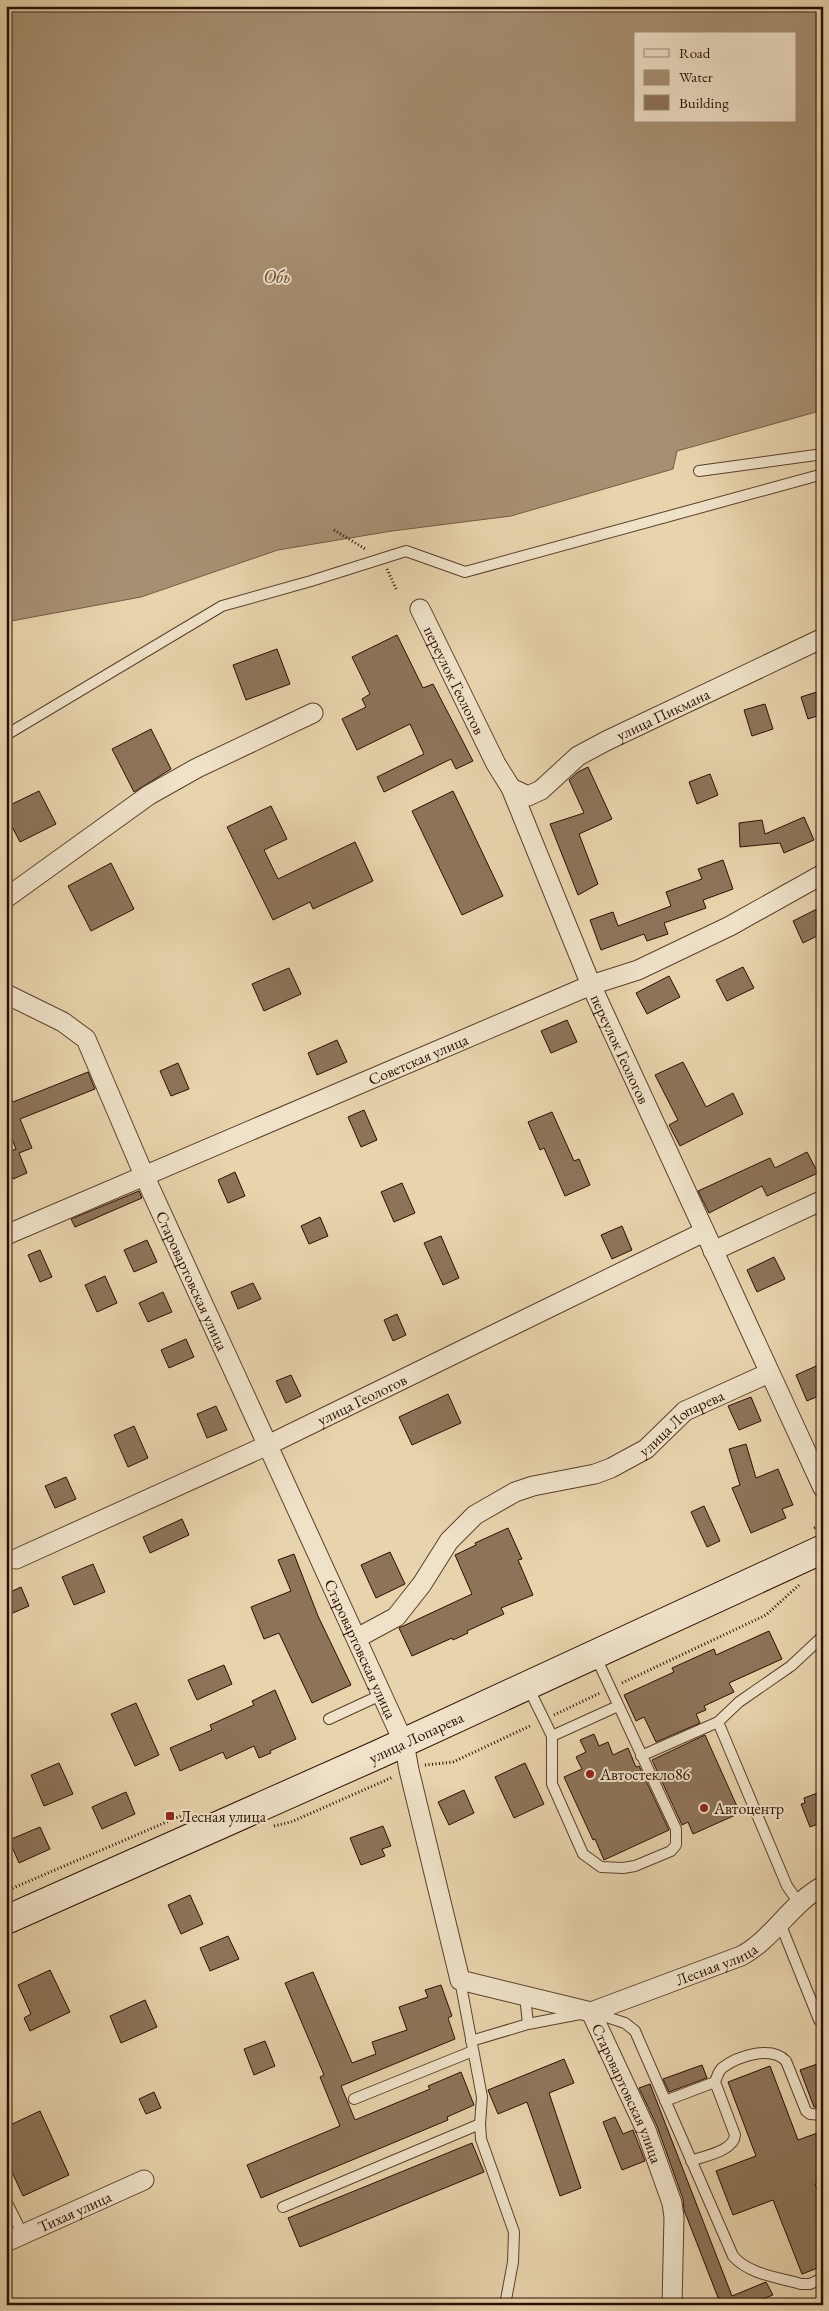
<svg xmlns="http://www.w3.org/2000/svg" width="829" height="2311" font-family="'EB Garamond',serif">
	<rect width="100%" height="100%" fill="#e7d3ac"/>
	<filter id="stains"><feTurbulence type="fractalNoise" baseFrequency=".004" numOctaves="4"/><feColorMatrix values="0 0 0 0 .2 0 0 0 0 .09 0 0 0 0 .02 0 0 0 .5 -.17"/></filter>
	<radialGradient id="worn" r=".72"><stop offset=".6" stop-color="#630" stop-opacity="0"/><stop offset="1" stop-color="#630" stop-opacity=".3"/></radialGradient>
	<path fill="#a79072" stroke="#765c44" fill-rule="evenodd" d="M6,6H823V410L677,451L673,469L511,516L392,531L278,550L141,597L6,622ZM635,34H795V121H635Z"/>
	<path fill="#8d7459" stroke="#2c0e00" d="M397,635L423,688L433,684L473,761L456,769L451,759L384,792L377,777L424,754L410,724L357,750L342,719L366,707L362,699L370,694L352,657Z
		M277,649L290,684L246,700L233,665Z
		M823,690V714L808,719L801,697Z
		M765,704L773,729L752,736L744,710Z
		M151,729L171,769L134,792L112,749Z
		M588,767L612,819L579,834L598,884L578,895L550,824L584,813L569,780L578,772Z
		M710,774L718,795L697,804L689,782Z
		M39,791L56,824L20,842L6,815V807Z
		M453,791L503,896L462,915L412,811Z
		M271,806L287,839L264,850L278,879L355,842L373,881L313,909L310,902L273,920L227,827Z
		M804,817L814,840L784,853L780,843L740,847L739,823L762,820L765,834Z
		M723,860L733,889L703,900L706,908L664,923L668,934L647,941L644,934L601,950L590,920L613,912L618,926L671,906L666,892L702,879L698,869Z
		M111,863L134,909L91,931L68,886Z
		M817,909L823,921V933L803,943L793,921Z
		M743,967L754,988L727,1001L716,980Z
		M289,968L301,994L264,1011L252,984Z
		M669,976L680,997L647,1014L636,993Z
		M567,1020L577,1042L551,1053L541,1031Z
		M337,1040L347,1062L317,1075L308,1053Z
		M683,1062L706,1107L733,1093L743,1114L680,1146L669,1125L678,1120L655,1075Z
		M178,1063L189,1089L171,1096L160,1071Z
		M88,1072L95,1089L20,1119L32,1148L19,1153L27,1173L13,1179L6,1163V1153L16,1149L6,1124V1086L13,1102Z
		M364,1110L377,1140L361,1147L348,1117Z
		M552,1112L574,1161L579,1159L590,1185L565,1196L544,1148L540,1150L528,1122Z
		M807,1152L818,1173L767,1196L762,1186L709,1213L698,1191L770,1158L775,1168Z
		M235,1172L245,1196L228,1203L218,1180Z
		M402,1183L415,1213L394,1222L381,1192Z
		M139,1191L142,1198L75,1227L71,1219Z
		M320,1217L328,1236L309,1244L301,1226Z
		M622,1226L632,1250L612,1259L601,1235Z
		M441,1236L459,1278L443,1285L424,1243Z
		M147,1240L157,1262L134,1272L124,1250Z
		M40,1250L52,1277L40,1282L28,1255Z
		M774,1257L785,1279L757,1292L747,1270Z
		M105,1276L117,1303L97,1312L85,1285Z
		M253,1283L261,1299L238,1309L231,1292Z
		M163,1292L172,1312L148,1322L139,1303Z
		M397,1314L406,1335L393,1341L384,1320Z
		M186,1339L194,1357L169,1368L161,1350Z
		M823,1363V1394L807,1401L796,1375Z
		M291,1375L301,1396L286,1403L276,1381Z
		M448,1394L461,1423L412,1445L399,1417Z
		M751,1397L761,1421L739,1430L728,1406Z
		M216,1406L227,1430L207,1438L197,1414Z
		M134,1426L148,1458L128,1467L114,1435Z
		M746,1444L756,1478L778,1469L793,1505L782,1509L786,1518L751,1533L732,1488L740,1485L729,1449Z
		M66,1477L76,1499L55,1508L45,1486Z
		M704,1506L720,1541L707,1547L691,1512Z
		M182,1519L189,1535L150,1553L143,1537Z
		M508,1528L522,1559L518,1560L533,1595L501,1608L504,1614L467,1631L468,1633L453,1640L452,1638L412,1656L399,1628L472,1594L455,1555L476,1545L475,1543Z
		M390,1552L405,1584L376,1598L361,1565Z
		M294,1554L318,1616L351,1685L312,1703L279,1633L264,1639L251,1607L291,1591L278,1560Z
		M93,1564L105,1592L74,1605L62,1577Z
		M21,1587L29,1606L6,1616V1594Z
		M769,1631L782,1659L729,1683L734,1692L704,1706L706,1710L696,1714L700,1723L656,1742L644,1717L636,1721L624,1695L674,1672L672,1668L714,1649L716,1655Z
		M224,1665L232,1684L197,1700L188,1680Z
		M275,1690L296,1739L270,1751L271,1753L259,1758L254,1746L226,1759L223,1752L180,1771L170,1748L212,1730L210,1725L254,1705L252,1701Z
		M136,1703L159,1755L135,1766L111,1714Z
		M594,1734L599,1746L608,1742L613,1755L628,1748L636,1767L639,1766L669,1830L604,1860L595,1839L593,1840L564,1777L582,1769L576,1757L586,1752L580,1740Z
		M705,1735L740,1813L693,1834L688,1822L682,1825L652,1760Z
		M59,1763L73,1794L44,1806L31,1775Z
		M525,1763L544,1804L514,1818L495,1777Z
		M464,1790L474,1813L449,1825L438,1802Z
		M823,1791V1822L810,1827L801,1804L805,1803L804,1798Z
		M126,1792L135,1814L102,1829L92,1807Z
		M383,1826L391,1846L382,1849L385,1856L361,1865L350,1838Z
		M40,1827L50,1849L19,1863L9,1840Z
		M190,1895L203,1924L181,1934L168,1905Z
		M228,1936L239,1959L210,1971L200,1948Z
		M50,1970L70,2012L30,2031L24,2018L31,2014L18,1985Z
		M313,1972L352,2063L376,2054L372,2042L407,2030L399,2007L428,1997L425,1990L441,1985L452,2016L448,2018L455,2039L341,2086L355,2120L430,2089L428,2086L461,2072L474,2105L447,2117L448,2120L261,2198L247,2165L340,2126L320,2077L324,2075L285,1983Z
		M145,2000L157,2027L121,2043L110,2016Z
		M265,2041L275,2066L254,2075L244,2049Z
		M564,2059L574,2083L549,2093L581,2188L560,2196L527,2102L498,2114L488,2090Z
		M823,2062V2108L814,2107L800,2070Z
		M702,2065L707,2078L669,2092L663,2079Z
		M770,2066L798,2140L823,2131V2181L815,2184L823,2203V2266L802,2274L773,2200L733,2215L716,2171L756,2156L728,2082Z
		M650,2084L732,2296L766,2282L773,2295L747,2305H711L719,2300L684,2210L683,2199L657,2126L639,2088Z
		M154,2092L161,2108L146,2114L139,2099Z
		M40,2111L69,2175L23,2196L6,2159V2127Z
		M615,2117L623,2134L633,2130L645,2161L622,2170L603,2122Z
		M472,2143L484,2172L300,2247L288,2218Z"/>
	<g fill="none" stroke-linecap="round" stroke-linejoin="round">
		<defs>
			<path id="lane" d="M699,471L823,454
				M6,735L222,606L311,581L406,551L465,572L823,474
				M528,1687L552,1736V1784L583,1854L601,1867L623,1868L635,1866L671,1851L676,1845V1829L595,1655
				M329,1719L383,1694
				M718,1722L787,1886L799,1903
				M552,1736L618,1706
				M641,1756L718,1722L739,1702L791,1666L823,1636
				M780,1923L819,2020
				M594,2013L625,2023L635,2031L733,2256C748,2274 780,2278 801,2284H810L823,2278
				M528,2024L580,2014
				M471,2041L528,2024L525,1996
				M354,2099L473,2051
				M665,2101L715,2082
				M480,2124L481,2139L514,2232L513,2262L505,2305
				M691,2161C704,2156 734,2151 735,2135L715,2082C717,2077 718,2072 722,2068C738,2056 771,2045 786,2061L806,2111L810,2114L823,2115
				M6,2201L23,2235
				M283,2207L480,2124L482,2097L460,1980"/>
			<g id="street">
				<path id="s1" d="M420,609L496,764L511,788L591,985L823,1488"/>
				<path id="s2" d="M511,788L528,796L541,790L578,756L606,741L823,638"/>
				<path d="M6,898L149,795L197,768L313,713"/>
				<path id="s3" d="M6,994L63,1022L86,1039L144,1175L404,1743L409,1770L460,1980L591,2012"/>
				<path id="s4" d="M6,1235L591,985L638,970L730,926L823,874"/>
				<path d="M713,1251L823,1200"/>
				<path id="s5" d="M16,1559L268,1445L704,1232"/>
				<path id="s6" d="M357,1638L396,1617L422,1584L449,1541L475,1515L515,1492L533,1486L595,1474L611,1468L646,1449L685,1411L769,1373"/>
				<path id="s7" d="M591,2012L646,2130L672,2203L674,2217L672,2305"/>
				<path id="s8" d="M591,2012L741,1956C773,1939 790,1904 823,1886"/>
				<path id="s9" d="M6,2242L144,2180"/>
			</g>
			<g id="secondary">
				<path id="s10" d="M6,1920L379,1754L823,1549"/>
			</g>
		</defs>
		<use href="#lane" stroke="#5b3f2b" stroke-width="12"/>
		<use href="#street" stroke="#5b3f2b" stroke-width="21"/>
		<use href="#secondary" stroke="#2c0e00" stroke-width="30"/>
		<path stroke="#2c0e00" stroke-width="3" stroke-dasharray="1 2.5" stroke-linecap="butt" d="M334,530L367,550
			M387,569L396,589
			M814,1528L823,1524
			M622,1683L766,1615L799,1585
			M554,1715L600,1693
			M425,1765L453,1762L532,1725
			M274,1826L291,1822L393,1777
			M6,1891L183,1815"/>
		<use href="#lane" stroke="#efe2c9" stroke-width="10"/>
		<use href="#street" stroke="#efe2c9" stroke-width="19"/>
		<use href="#secondary" stroke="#efe2c9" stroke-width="28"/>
	</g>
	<g fill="#8f2418" stroke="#efe2c9" stroke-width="2">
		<circle cx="590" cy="1774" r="5"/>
		<circle cx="704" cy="1808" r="5"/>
		<rect x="165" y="1811" width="10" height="10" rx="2.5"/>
	</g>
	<g text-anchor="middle" stroke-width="4" stroke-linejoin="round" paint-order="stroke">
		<g font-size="16" fill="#2c0e00" stroke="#efe2c9">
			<text dy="6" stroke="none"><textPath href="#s1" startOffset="79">переулок Геологов</textPath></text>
			<text dy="6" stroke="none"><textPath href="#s2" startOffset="178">улица Пикмана</textPath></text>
			<text dy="6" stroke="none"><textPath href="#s1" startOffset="484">переулок Геологов</textPath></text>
			<text dy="6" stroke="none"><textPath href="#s4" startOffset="448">Советская улица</textPath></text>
			<text dy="6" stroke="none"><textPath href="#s3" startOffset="356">Старовартовская улица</textPath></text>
			<text dy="6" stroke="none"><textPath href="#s5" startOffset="381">улица Геологов</textPath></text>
			<text dy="6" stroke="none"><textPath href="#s6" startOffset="404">улица Лопарева</textPath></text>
			<text dy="6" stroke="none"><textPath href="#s3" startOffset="761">Старовартовская улица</textPath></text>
			<text dy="6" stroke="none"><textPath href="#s10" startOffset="449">улица Лопарева</textPath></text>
			<text dy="6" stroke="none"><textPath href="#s8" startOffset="134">Лесная улица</textPath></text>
			<text dy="6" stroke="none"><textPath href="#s7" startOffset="89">Старовартовская улица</textPath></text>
			<text dy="6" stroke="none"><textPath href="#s9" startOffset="75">Тихая улица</textPath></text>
		</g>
		<g font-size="16" fill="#2c0e00" stroke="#efe2c9" text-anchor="start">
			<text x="600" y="1780">Автостекло86</text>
			<text x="714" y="1814">Автоцентр</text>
			<text x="180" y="1822">Лесная улица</text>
		</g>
		<g font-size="18" font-style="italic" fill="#634833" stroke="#efe2c9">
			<text x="277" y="283">Обь</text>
		</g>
	</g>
	<rect width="829" height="2311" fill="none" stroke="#e7d3ac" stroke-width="25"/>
	<rect x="8" y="8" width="814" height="2296" fill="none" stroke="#2c0e00" stroke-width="2.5"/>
	<rect x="12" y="12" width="804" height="2286" fill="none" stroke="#2c0e00"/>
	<rect x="634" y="32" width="162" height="90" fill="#efe2c9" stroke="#a18d79"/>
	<rect x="644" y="49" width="25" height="8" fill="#efe2c9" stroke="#a18d79"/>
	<text x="679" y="58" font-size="15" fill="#2c0e00">Road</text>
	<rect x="644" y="70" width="25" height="15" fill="#a79072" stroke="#a18d79"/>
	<text x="679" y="82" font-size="15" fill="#2c0e00">Water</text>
	<rect x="644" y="95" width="25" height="15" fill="#8d7459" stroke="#a18d79"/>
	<text x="679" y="108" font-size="15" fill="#2c0e00">Building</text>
	<rect width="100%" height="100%" filter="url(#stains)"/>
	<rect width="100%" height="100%" fill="url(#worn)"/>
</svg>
